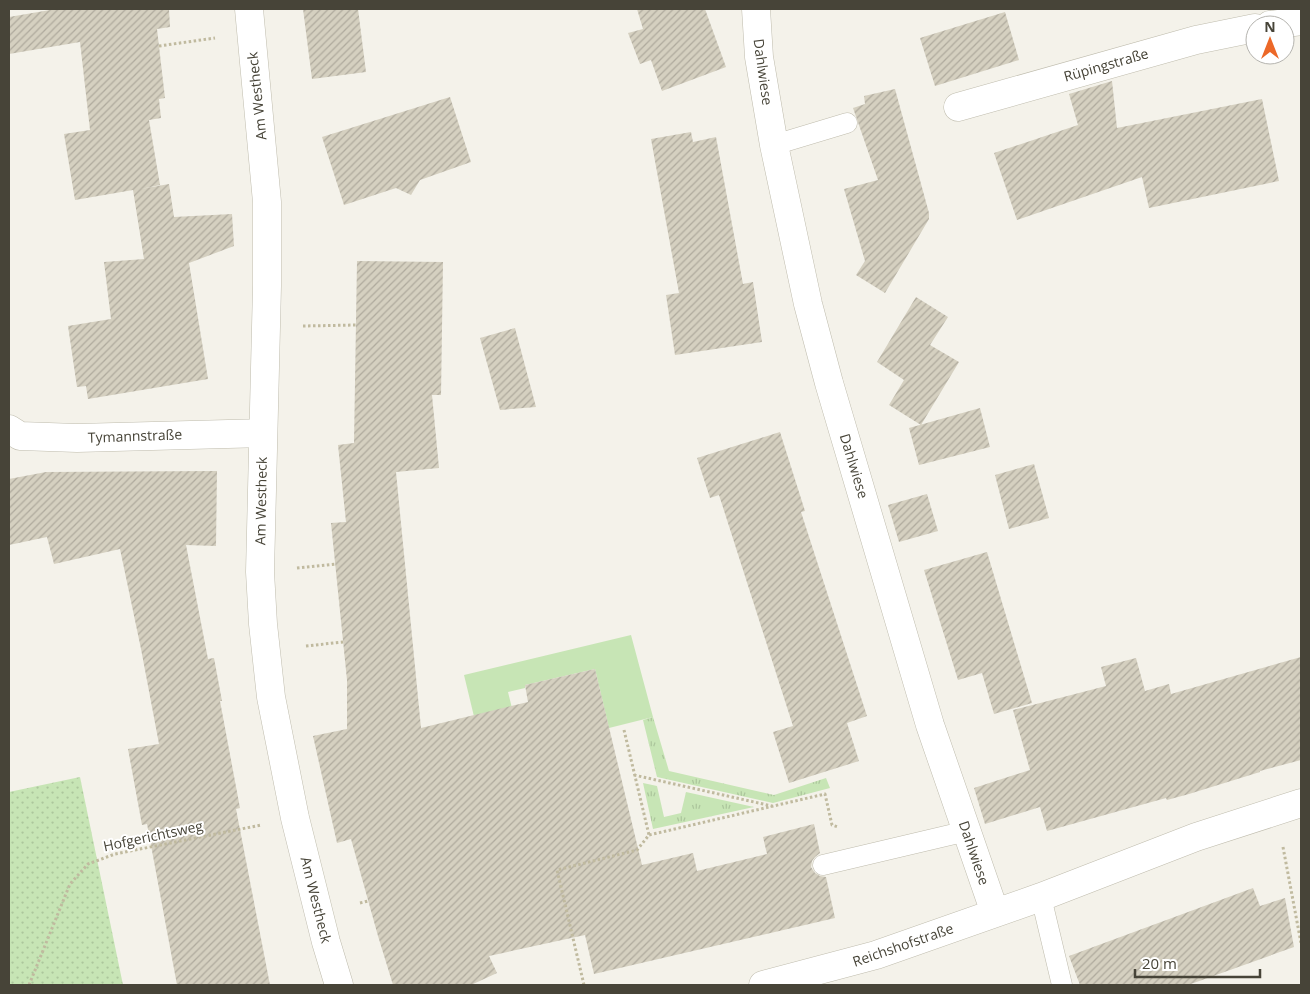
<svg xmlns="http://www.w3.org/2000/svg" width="1310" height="994" font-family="'Open Sans',sans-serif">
	<defs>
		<pattern id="grass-tufts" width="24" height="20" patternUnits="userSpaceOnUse" patternTransform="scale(1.25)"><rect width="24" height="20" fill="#c7e5b5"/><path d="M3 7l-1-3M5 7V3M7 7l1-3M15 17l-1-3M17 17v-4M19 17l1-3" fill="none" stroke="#acc69c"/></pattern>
		<pattern id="park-dots" width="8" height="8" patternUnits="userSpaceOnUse" patternTransform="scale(1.25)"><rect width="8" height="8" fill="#c7e5b5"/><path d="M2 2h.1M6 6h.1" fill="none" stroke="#acc69c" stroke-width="1.8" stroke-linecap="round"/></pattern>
		<pattern id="building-hatch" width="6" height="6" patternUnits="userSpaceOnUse" patternTransform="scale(1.25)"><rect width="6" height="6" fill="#d5d0c0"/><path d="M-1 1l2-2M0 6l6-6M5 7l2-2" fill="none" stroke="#afaa9d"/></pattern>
	</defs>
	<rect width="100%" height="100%" fill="#f4f2ea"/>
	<path fill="url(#grass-tufts)" d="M653,717L669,771L774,795L826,778L830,788L773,803L657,777L643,720Z
		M643,783L657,786L664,817L681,813L686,792L754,807L653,829Z"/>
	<path fill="url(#park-dots)" d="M80,777L123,985H9V792Z"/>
	<path fill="#c7e5b5" d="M631,635L653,717L609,728L595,669L525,685V688L508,692L522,749L518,899L464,675Z"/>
	<path fill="url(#building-hatch)" d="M56,9H169L170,27L157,29L165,98L159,99L161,118L149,120L160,185L141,189L169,184L174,217L232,214L234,246L189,263L208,379L88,399L86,386L77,387L68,326L111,319L104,262L144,259L133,190L75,200L64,134L90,130L80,42L9,54V17Z
		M303,9H358L366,72L312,79Z
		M637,9H705L726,67L662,91L651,60L640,64L628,33L643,29Z
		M1005,12L1019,60L935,86L920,38Z
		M1112,81L1117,128L1262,99L1279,181L1149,208L1142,177L1017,220L994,153L1078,125L1069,94Z
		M895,89L929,213V219L885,293L856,275L865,261L844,189L878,180L853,108L865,104L864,96Z
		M450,97L471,162L420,180L411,195L396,188L344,205L322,137Z
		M691,132L693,142L716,137L743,284L753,282L762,342L675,355L666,295L679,293L651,139Z
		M357,261L443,262L441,395H432L439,468L396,472L421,728L528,702L525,685L595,669L642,865L693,853L697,871L767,854L763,837L814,824L820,853L815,857L812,861L811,867L815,873L820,876L826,877L835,918L594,974L585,935L489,956L497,973L471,985H393L378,936L351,839L337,843L313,736L347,729V680L331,523L346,522L338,445L354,443Z
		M916,297L948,317L930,345L959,362L921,425L889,405L904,380L877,362Z
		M515,328L536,407L500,410L480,338Z
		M980,408L990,447L919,465L909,428Z
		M780,432L805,511L801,512L867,716L847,723L859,761L789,783L773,732L793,726L719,495L710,498L697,458Z
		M1034,464L1049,518L1009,529L995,475Z
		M217,471L216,546L186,545L208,659L214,658L222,701H220L240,808L236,809L270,985H177L147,824L142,825L128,749L159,744L141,649L120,549L54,564L47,537L9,545V479L46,472Z
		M927,494L938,531L899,542L888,505Z
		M987,552L1032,703L994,714L982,673L958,680L924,570Z
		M1301,657V760L1260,771V772L1189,794L1167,800L1166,798L1047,831L1040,807L985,824L974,788L1030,770L1013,710L1106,686L1101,667L1136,658L1145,691L1169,684L1171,694Z
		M1253,888L1260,906L1285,898L1294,947L1188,985H1080L1069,956Z"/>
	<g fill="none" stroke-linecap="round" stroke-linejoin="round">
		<defs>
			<path id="service" d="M774,145L847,123
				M823,865L967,831
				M1041,897L1062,985"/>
			<path id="minor" d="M249,9L267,202V286L260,572L263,624L271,697L295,818L326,942L339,985
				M756,9L759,57L774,145L808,304L829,383L930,725L995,913
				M1270,25L1301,21
				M958,107L1196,40L1255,28
				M9,429L20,436L77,438L262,433
				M763,985L876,955L1041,897L1196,837L1301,803"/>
		</defs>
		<use href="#service" stroke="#bfbcad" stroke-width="21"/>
		<use href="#minor" stroke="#bfbcad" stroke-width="29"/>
		<path stroke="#c0ba9f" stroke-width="3" stroke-dasharray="2.5 2.5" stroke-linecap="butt" d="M159,46L215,38
			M303,326L357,325
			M297,568L336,564
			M306,646L343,642
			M624,730L649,835
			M634,775L772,806
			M1283,847L1301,943
			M360,903L368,901
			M29,985L70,884L88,864L115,854L261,825
			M584,985L557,870L637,850L649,835L825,794L832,825L838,827"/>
		<use href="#service" stroke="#fff" stroke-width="20"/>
		<use href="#minor" stroke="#fff" stroke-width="28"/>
	</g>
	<g text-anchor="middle" stroke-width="4" stroke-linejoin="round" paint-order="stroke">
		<g font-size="14" fill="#474438" stroke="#fff">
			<text transform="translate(1106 65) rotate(-16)" y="5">Rüpingstraße</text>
			<text transform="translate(763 72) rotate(82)" y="5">Dahlwiese</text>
			<text transform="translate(257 96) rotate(-96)" y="5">Am Westheck</text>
			<text transform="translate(135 436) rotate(-2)" y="5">Tymannstraße</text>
			<text transform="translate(854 466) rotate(73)" y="5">Dahlwiese</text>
			<text transform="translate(261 501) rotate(-89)" y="5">Am Westheck</text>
			<text transform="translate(153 836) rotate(-12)" y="5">Hofgerichtsweg</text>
			<text transform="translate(974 853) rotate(71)" y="5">Dahlwiese</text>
			<text transform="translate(316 900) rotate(76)" y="5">Am Westheck</text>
			<text transform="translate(903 945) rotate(-19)" y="5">Reichshofstraße</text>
		</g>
	</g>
	<rect width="1310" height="994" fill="none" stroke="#474438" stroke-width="20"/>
	<g transform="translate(1270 40)"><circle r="24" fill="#ffffff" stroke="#b5b4af"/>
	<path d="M0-4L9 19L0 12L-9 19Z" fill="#ec6828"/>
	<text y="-8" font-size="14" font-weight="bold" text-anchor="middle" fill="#474438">N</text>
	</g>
	<path d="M1135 969v8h125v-8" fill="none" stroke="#474438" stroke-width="2.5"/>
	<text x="1142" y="969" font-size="15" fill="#474438" stroke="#ffffff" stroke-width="4" paint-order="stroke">20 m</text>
</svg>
